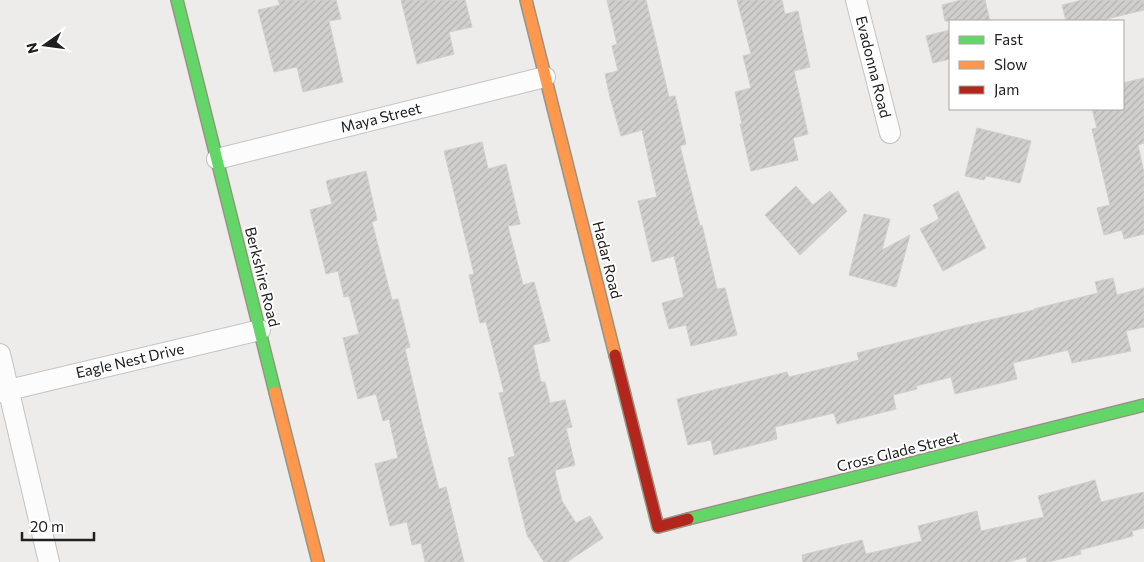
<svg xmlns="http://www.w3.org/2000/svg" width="1144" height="562" font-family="Commissioner,sans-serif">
	<defs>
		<pattern id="building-hatch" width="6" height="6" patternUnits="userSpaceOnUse" patternTransform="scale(1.25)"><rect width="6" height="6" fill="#d1cfcd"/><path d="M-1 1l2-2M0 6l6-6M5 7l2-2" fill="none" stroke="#b3b1b0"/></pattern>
	</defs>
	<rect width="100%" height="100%" fill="#eeecea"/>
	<path fill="url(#building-hatch)" stroke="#d1cecc" d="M278,0H336L341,19L329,21L343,82L303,92L297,67L274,72L258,10L280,5Z
		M401,0H465L472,27L449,32L454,54L417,64Z
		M607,0H646L669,97L675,96L686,144L680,146L700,226L702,225L717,289L725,288L737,335L691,346L686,325L669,329L662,303L684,297L674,256L652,262L638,201L657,197L642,130L621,136L610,97L605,74L618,71L612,46L617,44Z
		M737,0H782L785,14L798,11L810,67L794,71L808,134L793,138L798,160L751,171L740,124H742L735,92L751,88L743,56L751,54Z
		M961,0H985L990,21H945L942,5Z
		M1082,0H1144V10L1098,21H1066L1062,5Z
		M950,30V59L933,63L926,36Z
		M1144,78V143L1138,145L1144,173V234L1124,239L1122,230L1104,235L1097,208L1110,205L1092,129L1097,128L1092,109H1123V83Z
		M977,128L1031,141L1020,183L986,176L984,180L965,176Z
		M482,142L488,169L506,164L520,224L508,226L523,285L534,282L550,341L533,345L541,382H545L550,403L565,400L572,427L566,428L575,465L556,470L555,473L562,501L576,523L590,516L603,538L567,562H544L527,535L508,458L515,456L499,393L504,392L486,322L480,323L469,275L474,274L444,151Z
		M366,171L377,220L372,222L392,300L398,299L410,347L405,349L423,427L439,489L446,487L464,562H425L421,543L412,545L407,522L390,526L375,464L398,458L389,419L383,421L376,394L358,399L343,338L359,334L349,296L344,297L338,271L326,274L310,210L332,204L326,181Z
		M796,186L813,205L830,191L847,211L800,255L765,215Z
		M958,191L986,248L943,271L920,229L939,219L933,205Z
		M864,214L890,219L882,250L910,235L896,287L849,275Z
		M1113,278L1117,295L1144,288V327L1126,331L1131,351L1072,363L1068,350L1013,363L1017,379L955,394L951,377L916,386L917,389L893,395L896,409L837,424L834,413L775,427L777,439L714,455L711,440L688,445L677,399L787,372L789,377L859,360L857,353L967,325L1034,310V309L1098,293L1095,282Z
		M1095,480L1101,502L1144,492V528L1132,531L1133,536L1080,550L1081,554L1048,562H1027L1026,557L1008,562H803L802,555L862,540L866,554L922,541L918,526L977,511L981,531L1044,517L1038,496Z"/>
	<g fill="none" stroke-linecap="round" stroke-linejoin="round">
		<defs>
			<path id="street" d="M856,0L890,133
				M217,159L545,77
				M0,354L49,562
				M0,392L260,330"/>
			<path id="fast" d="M177,0L275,392
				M688,519L1144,405"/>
			<path id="slow" d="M526,0L615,355
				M275,392L318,562"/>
			<path id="jam" d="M615,355L658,527L688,519"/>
		</defs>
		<use href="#street" stroke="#c4c3c2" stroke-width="22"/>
		<use href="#fast" stroke="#959684" stroke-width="14"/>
		<use href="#slow" stroke="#959684" stroke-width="14"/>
		<use href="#jam" stroke="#959684" stroke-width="14"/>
		<use href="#street" stroke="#fcfcfc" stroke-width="20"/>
		<use href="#fast" stroke="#63d668" stroke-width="11"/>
		<use href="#slow" stroke="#ff974d" stroke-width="11"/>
		<use href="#jam" stroke="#b3261e" stroke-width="11"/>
	</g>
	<g text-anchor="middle" stroke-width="4" stroke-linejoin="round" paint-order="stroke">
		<g font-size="15" fill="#202020" stroke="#fff">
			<text transform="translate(873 67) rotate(76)" y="5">Evadonna Road</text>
			<text transform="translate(381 118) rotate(-14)" y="5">Maya Street</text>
			<text transform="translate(607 260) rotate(76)" y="5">Hadar Road</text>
			<text transform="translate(262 277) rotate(76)" y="5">Berkshire Road</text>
			<text transform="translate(130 361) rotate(-13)" y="5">Eagle Nest Drive</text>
			<text transform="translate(898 452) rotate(-14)" y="5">Cross Glade Street</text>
		</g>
	</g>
	<rect x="949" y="20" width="175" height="90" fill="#ffffff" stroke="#a6a6a6"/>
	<rect x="959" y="36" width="25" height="8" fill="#63d668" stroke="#a6a6a6"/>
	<text x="994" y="45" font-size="15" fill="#202020">Fast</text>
	<rect x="959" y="61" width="25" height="8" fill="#ff974d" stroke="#a6a6a6"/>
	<text x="994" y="70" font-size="15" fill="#202020">Slow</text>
	<rect x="959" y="86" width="25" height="8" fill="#b3261e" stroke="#a6a6a6"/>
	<text x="994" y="95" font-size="15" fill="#202020">Jam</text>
	<g transform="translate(45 45) rotate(256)" stroke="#ffffff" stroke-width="4" paint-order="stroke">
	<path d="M0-4L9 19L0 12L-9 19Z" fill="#202020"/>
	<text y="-8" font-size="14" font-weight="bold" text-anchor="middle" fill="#202020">N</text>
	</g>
	<path d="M22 532v8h72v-8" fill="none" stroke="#202020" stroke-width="2.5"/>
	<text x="30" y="532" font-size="15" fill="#202020" stroke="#ffffff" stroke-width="4" paint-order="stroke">20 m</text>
</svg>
